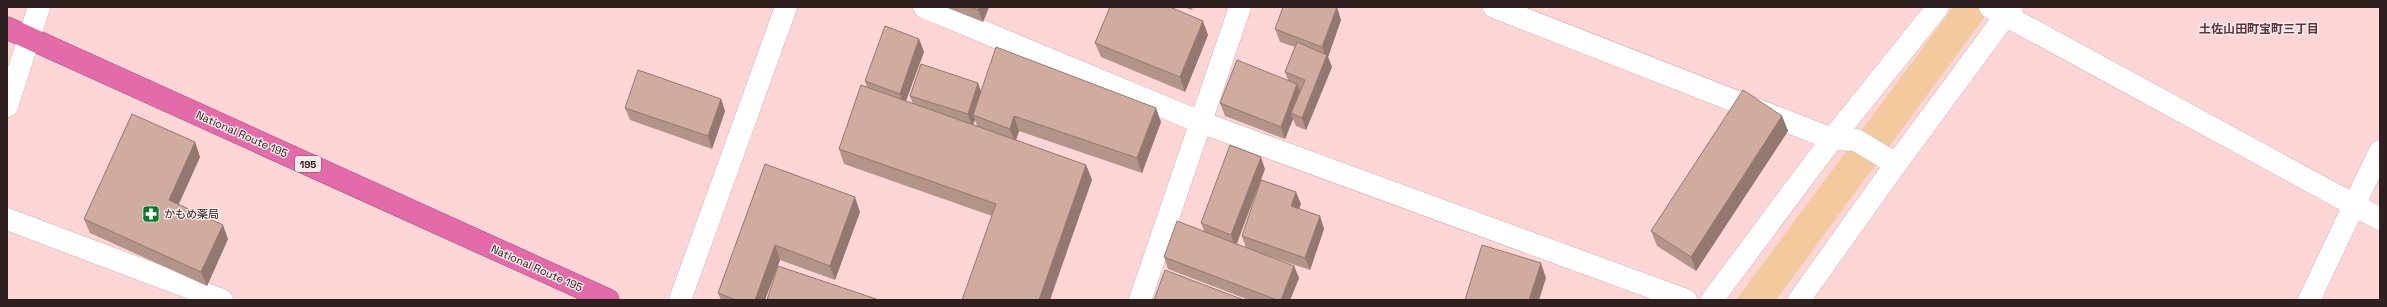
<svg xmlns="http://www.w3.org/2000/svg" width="2387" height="307" font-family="'Space Grotesk','Noto Sans JP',sans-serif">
	<rect width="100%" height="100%" fill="#ffd5d6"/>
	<path fill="#f3ca9e" d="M1953,7H1992L1776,300H1736Z"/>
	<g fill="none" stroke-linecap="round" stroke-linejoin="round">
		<defs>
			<path id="street" d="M924,7L1200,122L1686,300
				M1494,7L1832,139L1856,140L1896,164
				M1990,7L2380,219
				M7,219L222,300
				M1140,300L1240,7
				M1712,300L1832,139L1938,7
				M1799,300L1896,164L2012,7
				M2309,300L2380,151"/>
			<path id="secondary" d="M7,106L39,7
				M680,300L786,7"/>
			<path id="highway" d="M7,28L608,300"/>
		</defs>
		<use href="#street" stroke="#d4acad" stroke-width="23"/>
		<use href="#secondary" stroke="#d4acad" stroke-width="23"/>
		<use href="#highway" stroke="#a5517a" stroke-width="23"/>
		<use href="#street" stroke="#fff" stroke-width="22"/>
		<use href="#secondary" stroke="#fff" stroke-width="22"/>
		<use href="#highway" stroke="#e46baa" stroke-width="22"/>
	</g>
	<path fill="#b39488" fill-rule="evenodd" d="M945,7H989L983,22Z
		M1183,7H1193L1192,10Z
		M1341,20L1328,57L1332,67L1306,130L1296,126L1293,119L1285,139L1225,116L1220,103L1288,80L1285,72L1295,47L1280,42L1275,29Z
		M1208,35L1185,92L1101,57L1095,43Z
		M919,39L924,52L906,101L913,104L910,96L978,83L981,91L1161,122L1142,173L1019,131L1016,140L1086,165L1092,180L992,216L844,164L839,149L867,87L865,81ZM975,120L977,126L973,125Z
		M721,99L725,111L712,149L630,120L625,108Z
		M1782,116L1788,131L1696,271L1657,246L1651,231Z
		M195,142L200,157L178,205L228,239L207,286L90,233L84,219Z
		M765,164L860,212L835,280L780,260L765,300H721L718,293Z
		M1265,169L1237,244L1246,248L1242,236L1301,204L1299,209L1320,216L1324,229L1310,270L1254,251L1294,266L1299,278L1290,300H1249L1168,269L1164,257L1204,231L1201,223Z"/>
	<path fill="#92786f" d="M979,7H989L983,22L978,10Z
		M1337,7L1341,20L1328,57L1332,67L1306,130L1302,118L1326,57L1322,47Z
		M1203,21L1208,35L1185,92L1180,77Z
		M919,39L924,52L904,106L900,94Z
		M978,83L982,96L973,115L975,120L972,127L968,114Z
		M1297,84L1302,97L1291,113L1293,119L1285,139L1281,127Z
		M721,99L725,111L712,149L708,136Z
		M1156,108L1161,122L1142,173L1137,158Z
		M1014,116L1019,131L1015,143L1010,129Z
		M1782,116L1788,131L1696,271L1691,257Z
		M195,142L200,157L174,215L169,200Z
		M1261,157L1265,169L1235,247L1231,235Z
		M1086,165L1092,180L1050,300H1039Z
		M1296,192L1301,204L1295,218L1291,206Z
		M855,197L860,212L835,280L830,266Z
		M1320,216L1324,229L1310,270L1305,258Z
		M223,225L228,239L207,286L201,272Z
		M775,245L780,260L765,300H755Z
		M1541,263L1546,278L1539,300H1529Z
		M1294,266L1299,278L1290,300H1281Z"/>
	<path fill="#d0ac9e" stroke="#92786f" d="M971,7H979L978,10Z
		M1110,7H1170L1203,21L1180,77L1095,43Z
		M1283,7H1337L1322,47L1275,29Z
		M885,26L919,39L900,94L865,81Z
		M1297,42L1327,55L1302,118L1291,113L1305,80L1285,72Z
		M996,47L1156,108L1137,158L1014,116L1010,129L973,115Z
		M1237,60L1297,84L1281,127L1220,103Z
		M921,64L978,83L968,114L910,96Z
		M638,70L721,99L708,136L625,108Z
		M861,85L1086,165L1039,300H962L996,204L839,149Z
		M1743,90L1782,116L1691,257L1651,231Z
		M132,114L195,142L169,200L223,225L201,272L84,219Z
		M1230,145L1261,157L1231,235L1201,223Z
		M765,164L855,197L830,266L775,245L755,300H736L718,293Z
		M1261,180L1296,192L1291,206L1320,216L1305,258L1242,236Z
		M1177,221L1294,266L1281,300H1277L1164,257Z
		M1482,245L1541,263L1529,300H1465Z
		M778,266L879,300H767Z
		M1165,270L1244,300H1154Z"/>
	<defs>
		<symbol id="pharmacy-square" viewBox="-11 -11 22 22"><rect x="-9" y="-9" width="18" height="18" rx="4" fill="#10792c" stroke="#fae9e9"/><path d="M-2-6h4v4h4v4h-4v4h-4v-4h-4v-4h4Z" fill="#fff"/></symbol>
	</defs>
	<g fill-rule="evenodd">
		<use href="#pharmacy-square" x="141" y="204" width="20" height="20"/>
	</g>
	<g text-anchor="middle" stroke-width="3" stroke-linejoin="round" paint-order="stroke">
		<rect fill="#fae9e9" stroke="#6c5c5c" stroke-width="1" x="295" y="156" width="26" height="16" rx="3"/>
		<g font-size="10" font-weight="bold" fill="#2f2020">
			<text x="308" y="168">195</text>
		</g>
		<g font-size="11" fill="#2f2020" stroke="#fae9e9">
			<text transform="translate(242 134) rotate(24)" y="4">National Route 195</text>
			<text transform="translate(537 268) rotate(24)" y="4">National Route 195</text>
		</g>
		<g font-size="11" fill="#2f2020" stroke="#fae9e9" text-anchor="start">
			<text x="164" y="218">かもめ薬局</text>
		</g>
		<g font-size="12" font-weight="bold" fill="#59383a" stroke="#fae9e9">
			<text x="2259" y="33">土佐山田町宝町三丁目</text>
		</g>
	</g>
	<rect width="2387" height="307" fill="none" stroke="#2f2020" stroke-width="16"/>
</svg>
